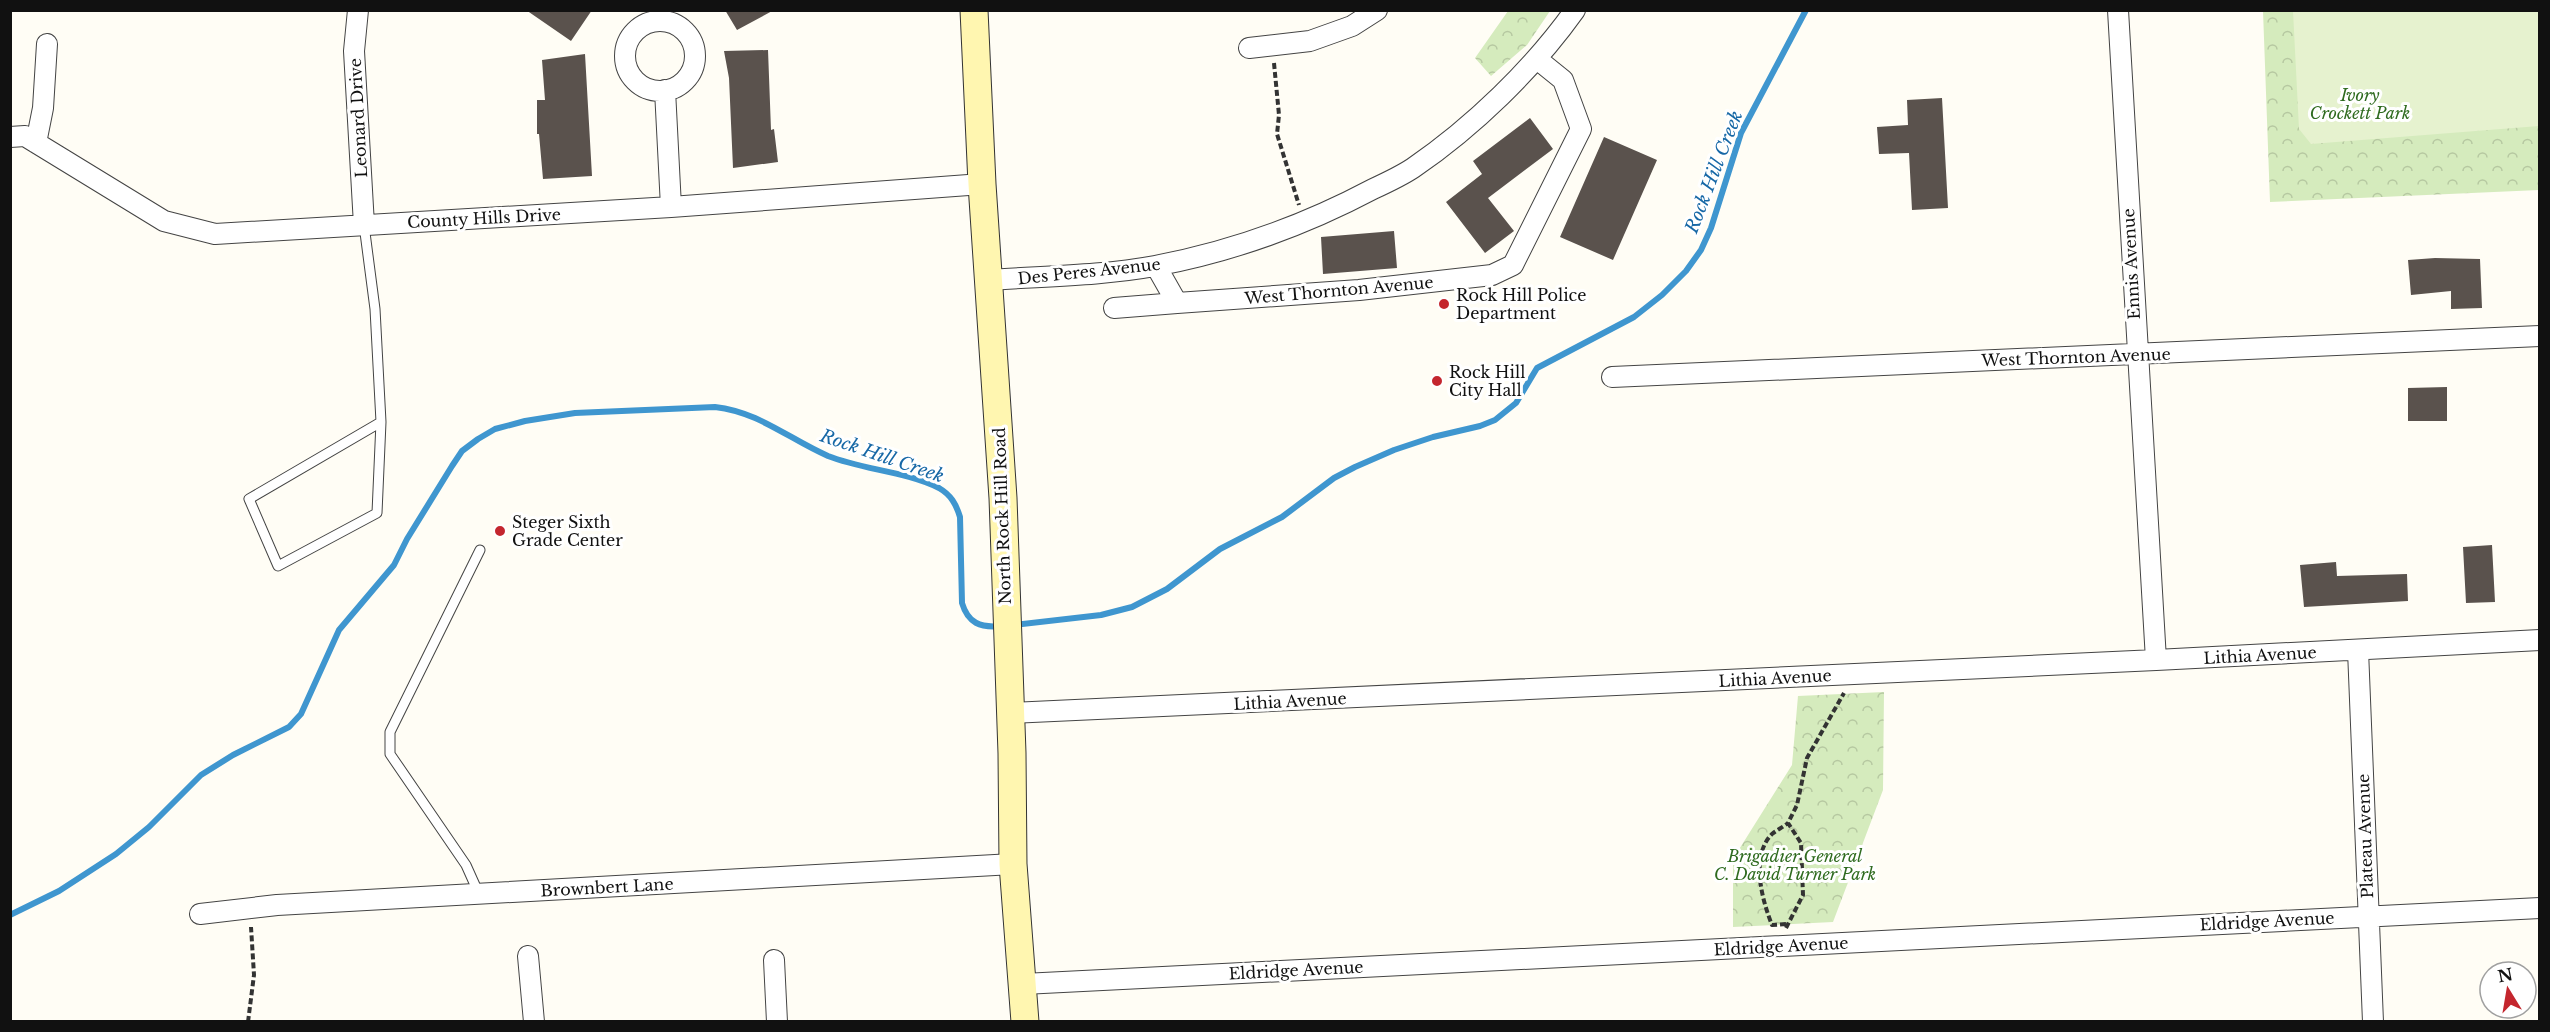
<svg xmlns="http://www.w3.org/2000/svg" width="2550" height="1032" font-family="'Libre Baskerville',serif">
	<defs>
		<pattern id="park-crowns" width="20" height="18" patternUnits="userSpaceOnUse" patternTransform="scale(1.5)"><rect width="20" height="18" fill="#d5ebbd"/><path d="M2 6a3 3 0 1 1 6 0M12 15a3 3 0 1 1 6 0" fill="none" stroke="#b6c8a1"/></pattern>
	</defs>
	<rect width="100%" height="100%" fill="#fffdf5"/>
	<path fill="url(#park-crowns)" d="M1508,11H1550L1527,45L1491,76L1475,58Z
		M2263,11H2539V190L2270,202Z
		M1884,692L1883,790L1833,922L1733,927V859L1792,765L1798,696Z"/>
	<path fill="#e6f2cf" d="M2293,11H2539V126L2311,144L2299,129Z"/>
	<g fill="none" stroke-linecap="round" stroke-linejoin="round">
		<path stroke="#3f96cf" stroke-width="6" d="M1014,625L1101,615L1132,607L1167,589L1220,549L1282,517L1334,478L1355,467L1394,450L1433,437L1480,426L1495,420L1516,403L1537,368L1634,317L1662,295L1686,271L1701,250L1711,228L1741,133L1806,10
			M10,915L59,891L116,854L149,827L201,775L233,755L289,727L301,714L339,630L394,565L407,539L452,466L462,451L478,439L495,429L525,421L575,413L715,407C759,412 789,439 828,456C864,470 904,471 939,488C951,495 956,504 960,517L962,603C968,623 980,628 1001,626"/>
	</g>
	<path fill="#5a524d" d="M526,10H592L571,41Z
		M725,10H774L737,30Z
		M768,50L771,130L774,129L778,162L733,168L729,78L724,51Z
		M585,54L592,176L543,179L539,134H537V100H545L542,60Z
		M1942,98L1948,208L1912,210L1909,153L1879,154L1877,127L1908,125L1907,100Z
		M1530,118L1553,149L1488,198L1514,231L1485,253L1446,202L1482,174L1473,161Z
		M1604,137L1657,160L1613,260L1560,237Z
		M1394,231L1397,268L1323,274L1321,237Z
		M2435,258L2480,259L2482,308L2451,309V291L2411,295L2408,260Z
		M2447,387V421H2408V388Z
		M2492,545L2495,602L2466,603L2463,547Z
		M2336,562L2337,576L2407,574L2408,601L2304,607L2300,565Z"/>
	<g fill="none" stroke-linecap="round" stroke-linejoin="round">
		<defs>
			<path id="lane" d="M364,225L375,309L381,422L249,499L278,566L377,513L381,422
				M479,894L466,865L390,754V732L480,550"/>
			<path id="street" d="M358,10L354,51L364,225
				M2118,10L2156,660
				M625 56a35 35 0 1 1 70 0a35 35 0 1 1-70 0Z
				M1249,48L1310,41L1352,26L1377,10
				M665,90L671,207
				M10,137L25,136L164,221L215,234L671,207L982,184
				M36,143L43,108L47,44
				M1156,266L1177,303L1359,290L1492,275L1513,265L1581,129L1563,80L1537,59
				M988,280C1043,276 1100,276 1155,266C1230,252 1305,225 1373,189C1386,183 1401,176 1413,168C1473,127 1533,69 1575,10
				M1114,308L1177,303
				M1612,377L2540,336
				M2358,650L2373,1022
				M1010,713L2156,660L2540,640
				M200,914L277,905L1013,864
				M528,956L534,1022
				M774,960L777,1022
				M1023,984L2540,908"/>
			<path id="secondary" d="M974,10L982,184L1003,498L1012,753L1013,864L1025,1022"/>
		</defs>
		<use href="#lane" stroke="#444" stroke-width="11"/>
		<use href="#street" stroke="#444" stroke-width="22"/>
		<use href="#secondary" stroke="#333" stroke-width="29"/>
		<path stroke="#333" stroke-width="4" stroke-dasharray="6 3" stroke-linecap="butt" d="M1274,63L1279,115L1277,134L1299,205
			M1786,924L1772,925C1762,900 1750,856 1772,834C1777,830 1783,827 1788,823
			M1786,928L1803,895L1801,843L1788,823L1797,805L1807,758L1844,693
			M248,1022L254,975L251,927"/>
		<use href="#lane" stroke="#fff" stroke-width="9"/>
		<use href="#street" stroke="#fff" stroke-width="20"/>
		<use href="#secondary" stroke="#fff6b0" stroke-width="27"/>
	</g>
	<g fill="#c4262e" stroke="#fff" stroke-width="2">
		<circle cx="1444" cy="304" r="6"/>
		<circle cx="1437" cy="381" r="6"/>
		<circle cx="500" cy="531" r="6"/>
	</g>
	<g text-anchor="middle" stroke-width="6" stroke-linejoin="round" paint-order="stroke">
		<g font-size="16" font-style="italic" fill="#2f6b1f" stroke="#fff">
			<text x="2360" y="101">Ivory<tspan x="2360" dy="18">Crockett Park</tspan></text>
			<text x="1795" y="862">Brigadier General<tspan x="1795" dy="18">C. David Turner Park</tspan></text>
		</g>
		<g font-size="16" fill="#111" stroke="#fff">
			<text transform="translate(358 118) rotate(-93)" y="6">Leonard Drive</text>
			<text transform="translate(484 218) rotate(-3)" y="6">County Hills Drive</text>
			<text transform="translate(2131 264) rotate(-93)" y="6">Ennis Avenue</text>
			<text transform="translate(1089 271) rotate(-6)" y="6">Des Peres Avenue</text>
			<text transform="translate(1339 290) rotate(-5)" y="6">West Thornton Avenue</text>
			<text transform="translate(2076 357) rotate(-2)" y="6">West Thornton Avenue</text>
			<text transform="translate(1002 516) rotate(-92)" y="6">North Rock Hill Road</text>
			<text transform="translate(2260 655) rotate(-3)" y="6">Lithia Avenue</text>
			<text transform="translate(1775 678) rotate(-3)" y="6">Lithia Avenue</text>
			<text transform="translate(1290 701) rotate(-3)" y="6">Lithia Avenue</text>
			<text transform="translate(2365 836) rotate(-92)" y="6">Plateau Avenue</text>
			<text transform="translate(607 887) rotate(-3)" y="6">Brownbert Lane</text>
			<text transform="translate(2267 921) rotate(-3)" y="6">Eldridge Avenue</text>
			<text transform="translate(1781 946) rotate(-3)" y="6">Eldridge Avenue</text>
			<text transform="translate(1296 970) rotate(-3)" y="6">Eldridge Avenue</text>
		</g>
		<g font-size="16" fill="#111" stroke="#fff" text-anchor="start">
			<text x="1456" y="301">Rock Hill Police<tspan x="1456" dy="18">Department</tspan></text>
			<text x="1449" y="378">Rock Hill<tspan x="1449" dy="18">City Hall</tspan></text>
			<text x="512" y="528">Steger Sixth<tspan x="512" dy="18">Grade Center</tspan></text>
		</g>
		<g font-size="18" font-style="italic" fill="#1768a6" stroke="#fff">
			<text transform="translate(1714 172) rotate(-69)" y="6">Rock Hill Creek</text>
			<text transform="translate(882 456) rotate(19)" y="6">Rock Hill Creek</text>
		</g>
	</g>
	<rect width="2550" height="1032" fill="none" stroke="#111111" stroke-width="24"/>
	<g transform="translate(2508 990) rotate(349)"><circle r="28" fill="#ffffff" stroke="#a0a0a0" stroke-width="1.5"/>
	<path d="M0-4.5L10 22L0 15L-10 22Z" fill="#c4262e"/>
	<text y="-9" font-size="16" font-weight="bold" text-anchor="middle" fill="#111111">N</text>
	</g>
</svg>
